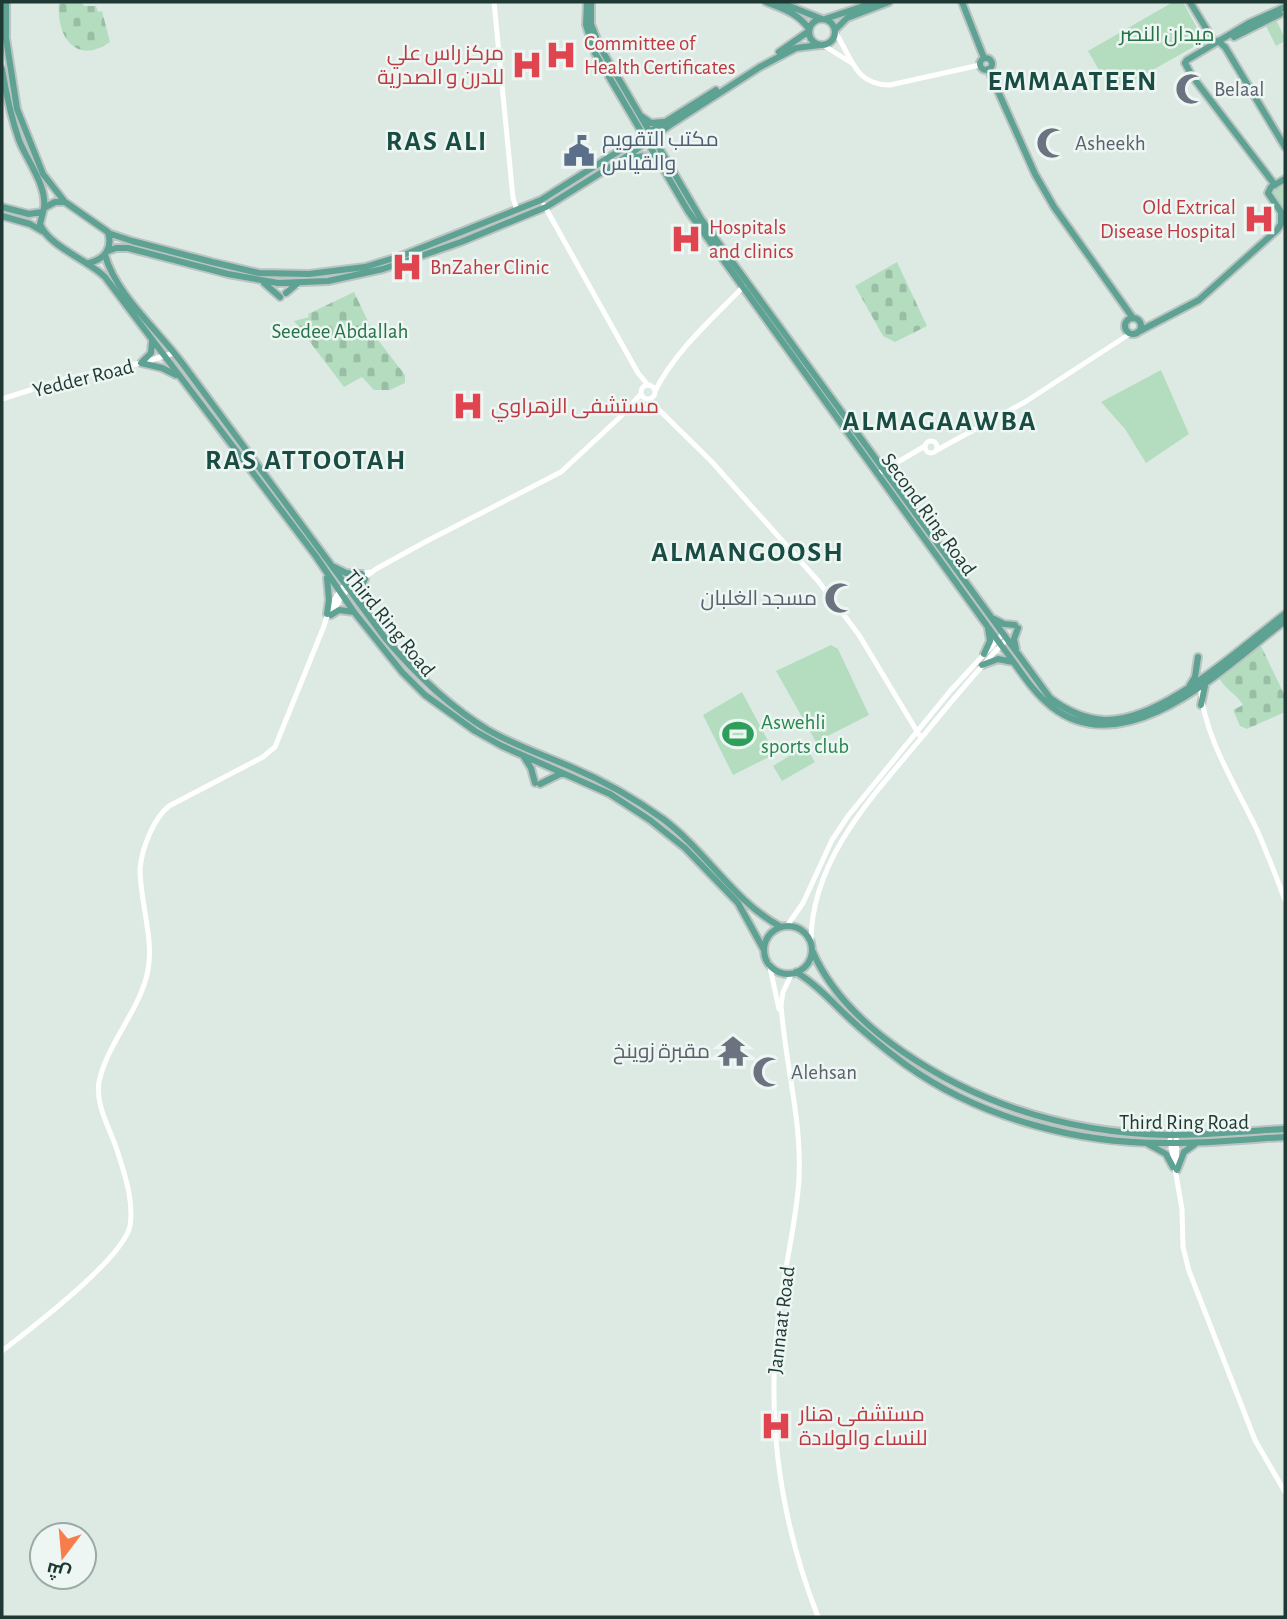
<svg xmlns="http://www.w3.org/2000/svg" width="1287" height="1619" font-family="'Alegreya Sans',Cairo,sans-serif">
	<defs>
		<pattern id="cemetery-stones" width="16" height="16" patternUnits="userSpaceOnUse" patternTransform="scale(1.75)"><rect width="16" height="16" fill="#b4ddc0"/><path d="M2 7V4a2 2 0 0 1 4 0v3zM10 15v-3a2 2 0 0 1 4 0v3z" fill="#9abea5"/></pattern>
	</defs>
	<rect width="100%" height="100%" fill="#ddeae4"/>
	<path fill="#b4ddc0" d="M1173,2H1183L1204,41L1112,93L1088,51Z
		M1276,20L1285,38V41L1276,46L1266,26Z
		M1285,182V210L1273,196V189Z
		M1161,370L1189,434L1146,463L1125,429L1101,402Z
		M831,645L838,649L869,715L816,742L776,671Z
		M742,692L775,754L733,775L703,715Z
		M805,746L815,762L782,781L773,766Z"/>
	<path fill="url(#cemetery-stones)" d="M59,3H82L84,6H96L98,12L102,11L110,42C76,66 56,36 59,3Z
		M897,262L927,326L895,342L883,336L855,286Z
		M354,292L375,336L405,375V383L390,390H374L362,377L344,387L294,321L309,317L308,314Z
		M1260,644L1285,696V712L1247,729L1240,726L1233,710L1243,705C1236,693 1224,689 1218,676Z"/>
	<g fill="none" stroke-linecap="round" stroke-linejoin="round">
		<defs>
			<path id="major" d="M6,2V38L17,109L43,174L65,202
				M587,2L586,25L595,53L688,211L1001,645C1017,665 1031,691 1052,707C1128,766 1228,664 1285,621
				M591,2V24L600,47L701,219L1050,698C1067,711 1084,719 1105,720C1164,721 1239,648 1285,614
				M766,2C783,9 798,13 809,29
				M779,2L822,19
				M962,2L984,58
				M1190,2L1215,43
				M809 32a13 13 0 1 1 26 0a13 13 0 1 1-26 0Z
				M825,19L876,2
				M835,30L847,18L889,2
				M1234,37L1280,14
				M1218,41L1225,47L1285,147
				M779,52L809,31
				M980 64a6 6 0 1 1 12 0a6 6 0 1 1-12 0Z
				M2,69C6,93 11,117 19,140C27,161 47,185 44,208
				M988,69L1035,174L1054,207L1133,318
				M641,116L651,123L663,122
				M629,158L645,156L658,162
				M1275,185L1192,76L1185,63L1187,60L1249,23L1285,7
				M2,207L29,214L42,212
				M1283,215L1268,193L1271,187L1285,179
				M2,216L30,224L42,231
				M108,233L132,241L212,262L259,273L309,274L365,267L401,256L541,200L716,90
				M108,251L116,248H128L228,274L278,283L328,281L383,269L461,242L546,207L623,159L670,125L760,67L796,48L820,45
				M105,255C116,295 158,330 182,363C249,455 318,546 385,638C415,673 448,706 488,730C514,745 543,755 571,767C604,781 634,798 663,819C706,851 734,902 781,927
				M89,263C105,259 113,248 108,232L65,202H55L44,208L40,224C48,246 88,260 105,277L315,555L354,612L402,672L425,695L475,731L502,746L610,794L650,820L685,848L738,903L764,950
				M264,283L280,297
				M286,293L298,283
				M1125 326a8 8 0 1 1 16 0a8 8 0 1 1-16 0Z
				M1138,332L1199,300L1277,230L1281,224V214
				M141,363L162,368L176,375
				M141,363L151,353L152,341
				M334,567L346,573L362,574
				M361,604V587L365,579
				M327,614L329,600L327,578
				M331,615L339,610L354,612
				M994,619L1004,624L1015,625
				M1016,649L1014,639L1018,628
				M984,654L990,641L988,628
				M982,665L998,659L1013,662
				M1190,685L1195,677L1198,657
				M1201,705L1205,686
				M524,757L531,768L535,783
				M540,784L562,773
				M764 950a24 24 0 1 1 48 0a24 24 0 1 1-48 0Z
				M812,950C830,993 864,1025 903,1052C982,1106 1072,1133 1168,1135C1207,1135 1246,1131 1285,1129
				M796,972C816,984 831,1001 848,1017C867,1035 886,1050 906,1065C982,1119 1081,1145 1173,1143C1211,1143 1248,1139 1285,1137
				M1148,1144L1166,1154L1173,1167
				M1177,1170L1184,1152L1195,1144"/>
		</defs>
		<use href="#major" stroke="#bcc4c2" stroke-width="10"/>
		<path stroke="#fff" stroke-width="5" d="M494,2L513,198L517,210
			M835,32C852,57 854,85 890,85L980,65
			M823,45L853,64
			M544,205L638,373L648,385
			M641 392a7 7 0 1 1 14 0a7 7 0 1 1-14 0Z
			M655,391C676,350 713,318 744,286
			M2,399L65,379L141,363L174,353
			M649,400L712,462L819,582L859,635L921,738
			M925 447a6 6 0 1 1 12 0a6 6 0 1 1-12 0Z
			M937,450L1025,402L1131,333
			M881,472L925,446
			M332,614L342,595L376,569L425,542L561,472L619,418L641,394
			M1200,686C1204,737 1235,784 1257,830C1267,853 1276,876 1285,900
			M787,926L803,903L832,840L848,816L951,690L1003,634
			M811,942C811,859 873,796 923,736C950,703 977,670 1007,639
			M769,963L779,1009
			M792,973L783,992L781,1005C785,1063 802,1120 799,1179C796,1226 783,1273 778,1321C766,1423 781,1522 818,1617
			M1176,1135L1177,1168
			M1170,1140L1182,1209L1183,1247L1189,1271L1255,1440L1285,1492
			M2,1351C30,1329 123,1259 130,1226C134,1202 125,1175 118,1153C111,1130 95,1106 99,1082C107,1043 141,1009 148,970C154,939 140,901 140,869C142,848 153,819 169,806L263,757L275,747L324,626C330,603 345,573 372,572"/>
		<use href="#major" stroke="#5ea293" stroke-width="6"/>
	</g>
	<defs>
		<symbol id="hospital-bare" viewBox="-9 -9 18 18"><path d="M-5-5h3v3.5h4V-5h3V5h-3V1.5h-4V5h-3Z" fill="#e0444e" stroke="#edf6f2" stroke-width="2.5" paint-order="stroke"/></symbol>
		<symbol id="mosque-bare" viewBox="-9 -9 18 18"><path d="M3.5-4.9A6 6 0 1 0 3.5 4.9A5 5 0 1 1 3.5-4.9Z" fill="#6b7280" stroke="#edf6f2" stroke-width="2.5" paint-order="stroke"/></symbol>
		<symbol id="civic-bare" viewBox="-9 -9 18 18"><path d="M-.6-6.5H3V-4.5H.6V-3L4-1V1h2V6H-6V1h2V-1L-.6-3ZM-1.2 2.5V6h2.4V2.5Z" fill="#5c6f8a" stroke="#edf6f2" stroke-width="2.5" paint-order="stroke"/></symbol>
		<symbol id="stadium-bare" viewBox="-9 -9 18 18"><path d="M0-5a6.5 5 0 1 0 0 10a6.5 5 0 1 0 0-10ZM-3.5-1.8h7v3.6h-7Z" fill="#2e9e5b" stroke="#edf6f2" stroke-width="2.5" paint-order="stroke"/></symbol>
		<symbol id="temple-bare" viewBox="-9 -9 18 18"><path d="M0-6L5-2H3V0L6.5 2.5H4V6H1.5V3h-3V6H-4V2.5H-6.5L-3 0V-2H-5Z" fill="#6b7280" stroke="#edf6f2" stroke-width="2.5" paint-order="stroke"/></symbol>
	</defs>
	<g fill-rule="evenodd">
		<use href="#hospital-bare" x="539" y="33" width="44" height="44"/>
		<use href="#hospital-bare" x="505" y="43" width="44" height="44"/>
		<use href="#mosque-bare" x="1169" y="67" width="44" height="44"/>
		<use href="#mosque-bare" x="1030" y="121" width="44" height="44"/>
		<use href="#civic-bare" x="557" y="129" width="44" height="44"/>
		<use href="#hospital-bare" x="1237" y="197" width="44" height="44"/>
		<use href="#hospital-bare" x="664" y="217" width="44" height="44"/>
		<use href="#hospital-bare" x="385" y="245" width="44" height="44"/>
		<use href="#hospital-bare" x="446" y="384" width="44" height="44"/>
		<use href="#mosque-bare" x="818" y="576" width="44" height="44"/>
		<use href="#stadium-bare" x="716" y="712" width="44" height="44"/>
		<use href="#temple-bare" x="711" y="1029" width="44" height="44"/>
		<use href="#mosque-bare" x="746" y="1050" width="44" height="44"/>
		<use href="#hospital-bare" x="754" y="1404" width="44" height="44"/>
	</g>
	<g text-anchor="middle" stroke-width="5" stroke-linejoin="round" paint-order="stroke">
		<g font-size="21" fill="#267247" stroke="#edf6f2">
			<text x="1167" y="41">ميدان النصر</text>
			<text x="340" y="338">Seedee Abdallah</text>
		</g>
		<g font-size="21" fill="#be3a42" stroke="#edf6f2" text-anchor="start">
			<text x="584" y="50">Committee of<tspan x="584" dy="24">Health Certificates</tspan></text>
			<text x="504" y="60" text-anchor="end">مركز راس علي<tspan x="504" dy="24">للدرن و الصدرية</tspan></text>
			<text x="1236" y="214" text-anchor="end">Old Extrical<tspan x="1236" dy="24">Disease Hospital</tspan></text>
			<text x="709" y="234">Hospitals<tspan x="709" dy="24">and clinics</tspan></text>
			<text x="430" y="274">BnZaher Clinic</text>
			<text x="491" y="413">مستشفى الزهراوي</text>
			<text x="799" y="1421">مستشفى هنار<tspan x="799" dy="24">للنساء والولادة</tspan></text>
		</g>
		<g font-size="21" fill="#5b616d" stroke="#edf6f2" text-anchor="start">
			<text x="1214" y="96">Belaal</text>
			<text x="1075" y="150">Asheekh</text>
			<text x="817" y="605" text-anchor="end">مسجد الغلبان</text>
			<text x="710" y="1058" text-anchor="end">مقبرة زوينخ</text>
			<text x="791" y="1079">Alehsan</text>
		</g>
		<g font-size="21" fill="#4e5e75" stroke="#edf6f2" text-anchor="start">
			<text x="602" y="146">مكتب التقويم<tspan x="602" dy="24">والقياس</tspan></text>
		</g>
		<g font-size="21" fill="#1e3933" stroke="#edf6f2">
			<text transform="translate(83 378) rotate(-14)" y="7">Yedder Road</text>
			<text transform="translate(929 514) rotate(54)" y="7">Second Ring Road</text>
			<text transform="translate(390 623) rotate(51)" y="7">Third Ring Road</text>
			<text x="1184" y="1129">Third Ring Road</text>
			<text transform="translate(781 1320) rotate(-83)" y="7">Jannaat Road</text>
		</g>
		<g font-size="21" fill="#27864d" stroke="#edf6f2" text-anchor="start">
			<text x="761" y="729">Aswehli<tspan x="761" dy="24">sports club</tspan></text>
		</g>
		<g font-size="28" font-weight="bold" letter-spacing="2" fill="#194c42" stroke="#edf6f2">
			<text x="1073" y="90">EMMAATEEN</text>
			<text x="437" y="150">RAS ALI</text>
			<text x="940" y="430">ALMAGAAWBA</text>
			<text x="306" y="469">RAS ATTOOTAH</text>
			<text x="748" y="561">ALMANGOOSH</text>
		</g>
	</g>
	<rect width="1287" height="1619" fill="none" stroke="#1e3933" stroke-width="7"/>
	<g transform="translate(63 1556) rotate(196)"><circle r="33" fill="#edf6f2" stroke="#9aaaa6" stroke-width="2"/>
	<path d="M0-5L12 26L0 18L-12 26Z" fill="#f97d4b"/>
	<text y="-10" font-size="19" font-weight="bold" text-anchor="middle" fill="#1e3933">ش</text>
	</g>
</svg>
